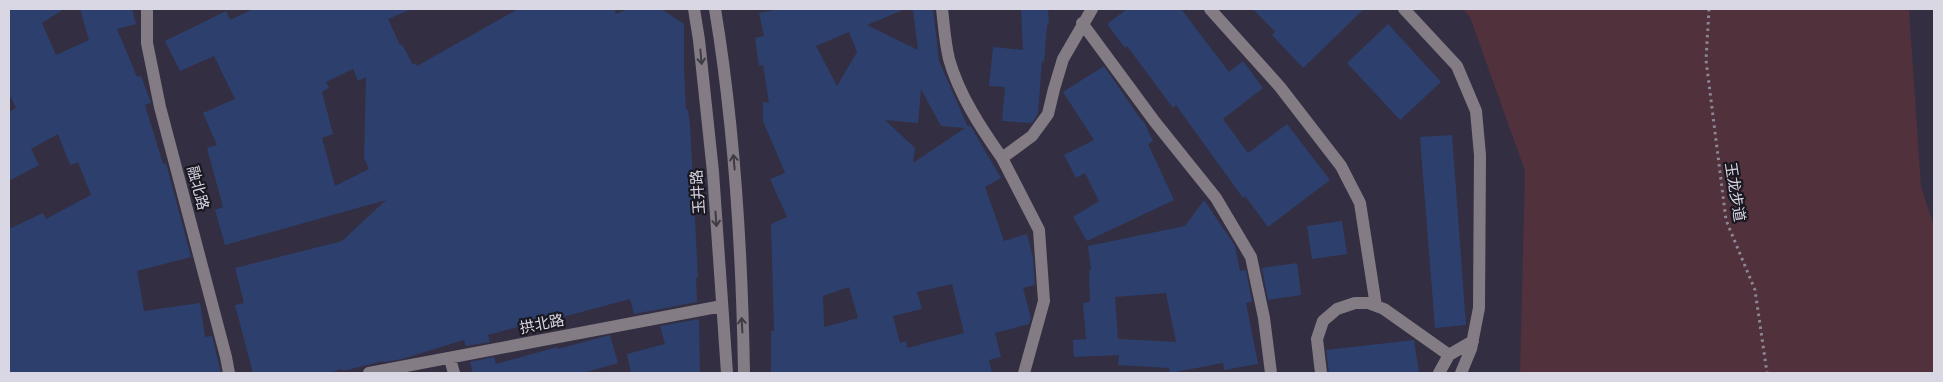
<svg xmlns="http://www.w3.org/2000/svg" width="1943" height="382" font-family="Manrope,'Noto Sans SC',sans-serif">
	<rect width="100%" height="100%" fill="#332e41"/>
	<path fill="#51313c" d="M1462,9H1909L1921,186L1934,226V373H1520L1525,171L1470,17Z"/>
	<path fill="#2d406d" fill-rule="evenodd" d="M9,9H64L42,23L56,55L89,40L80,9H132L136,24L117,29L137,77L141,76L151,103L145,105L163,164L166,163L191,257L137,271L144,311L200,303L205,337L212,336L221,373H9V229L43,213L46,219L91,195L78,162L70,165L58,134L31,149L39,165L9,181V112L16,108L9,93Z
		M253,9H412L388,19L400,45L402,44L413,65L416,63L417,66L518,9H614L616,14L628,9H661L684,24V69L686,110H688L690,124L698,278H696L697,302L634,314L630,299L529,326L528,324L488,335L490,342L466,346L464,340L402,359L384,362L383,361L343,371L342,369L328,373H253L235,305L244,303L235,268L342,241L386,200L225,245L215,210L223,207L207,148L217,145L203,113L235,99L214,56L180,71L165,41L226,11L230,20ZM353,69L358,81L366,77L364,158L369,169L335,186L322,138L333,134L322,92L329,88L326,82Z
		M780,9H905L867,25L918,50L913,9H933L939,61L968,127L970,125L1001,178L985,187L1004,241L1027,234L1033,258L1035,285L1023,288L1031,318L1029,324L995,333L1001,357L989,360L992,373H771V331H774L771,224L787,217L770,179L785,173L763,121V102L769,103L763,65L759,66L755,38L764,36L759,13ZM849,32L857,52L837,86L816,46ZM921,89L941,126L965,128L913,163L915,148L885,120L918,123ZM952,284L964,333L907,348L906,341L900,343L893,316L922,309L917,292ZM849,287L858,318L824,327L823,296Z
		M1021,9H1048L1049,24L1047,25L1044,63L1042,60L1038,114L1032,123L1002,121L1005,87L989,86L993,47L1023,50Z
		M1127,9H1181L1229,72L1243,61L1263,88L1223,119L1248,153L1287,124L1330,180L1268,227L1245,196L1243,198L1176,105L1173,108L1127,46L1125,48L1107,24Z
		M1253,9H1364L1303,68L1272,35L1275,32Z
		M1388,24L1441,82L1400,120L1347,63Z
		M1104,66L1142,121L1143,120L1153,141L1148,144L1174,200L1087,241L1073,217L1099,201L1085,173L1076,178L1064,155L1094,140L1063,92Z
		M1452,135L1466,325L1435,328L1420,137Z
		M1204,200L1235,246L1240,271L1246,270L1252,302L1246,303L1258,364L1224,370L1223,363L1170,373L1169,368L1118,365L1119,355L1074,357L1073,340L1086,339L1083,303L1090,302L1089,270H1091L1088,246L1185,226ZM1166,293L1176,342L1118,339L1115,297Z
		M1342,221L1347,254L1312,259L1307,226Z
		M1297,263L1301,295L1268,300L1262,268Z
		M699,319L700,373H631L627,354L665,344L660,326Z
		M610,335L618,363L583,373H473L470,362L494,357L496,364L557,347L558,349Z
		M1414,340L1419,373H1329L1326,350Z"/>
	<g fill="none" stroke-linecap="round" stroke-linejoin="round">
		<path stroke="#8b8797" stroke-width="3" stroke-dasharray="2.5 4" stroke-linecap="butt" d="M1709,9L1706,60L1726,220L1755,290L1767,373"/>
		<path stroke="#847c84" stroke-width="12" d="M147,9V43L160,107L226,357L229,373
			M694,9L699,40L713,172L727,373
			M715,9C735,129 742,252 744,373
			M942,9C944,25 945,43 949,59C959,95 981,128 1002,158L1032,136L1048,114L1054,89L1063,59L1092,9
			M1210,9L1280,87L1341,166L1360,203L1376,306
			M1404,9L1457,66L1476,111L1480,155L1479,308L1471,349L1461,373
			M1082,23L1155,122L1216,198L1251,257L1264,318L1271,373
			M1002,158L1039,230L1044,301L1024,373
			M450,359L454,373
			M369,373L722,306
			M1321,373L1317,339L1323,321L1337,309L1355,303H1368L1384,309L1449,355L1473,341
			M1439,373L1449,355"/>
	</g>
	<defs><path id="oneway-shaft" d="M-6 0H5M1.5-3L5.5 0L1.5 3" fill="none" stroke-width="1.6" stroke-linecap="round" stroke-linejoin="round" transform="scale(1.25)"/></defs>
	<g stroke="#3f3b43">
		<use href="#oneway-shaft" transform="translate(701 57) rotate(85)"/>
		<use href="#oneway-shaft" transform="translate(734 162) rotate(-95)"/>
		<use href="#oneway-shaft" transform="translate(716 219) rotate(86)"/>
		<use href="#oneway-shaft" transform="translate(742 325) rotate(-93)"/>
	</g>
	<g text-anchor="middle" stroke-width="4.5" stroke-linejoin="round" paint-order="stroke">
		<g font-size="15" fill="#dad7e4" stroke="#1a1820">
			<text transform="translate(198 188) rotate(75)" y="5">融北路</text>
			<text transform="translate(698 192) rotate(-94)" y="5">玉井路</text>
			<text transform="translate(1735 192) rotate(81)" y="5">玉龙步道</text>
			<text transform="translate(542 324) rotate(-11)" y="5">拱北路</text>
		</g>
	</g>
	<rect width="1943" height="382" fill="none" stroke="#dad7e4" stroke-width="20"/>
</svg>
